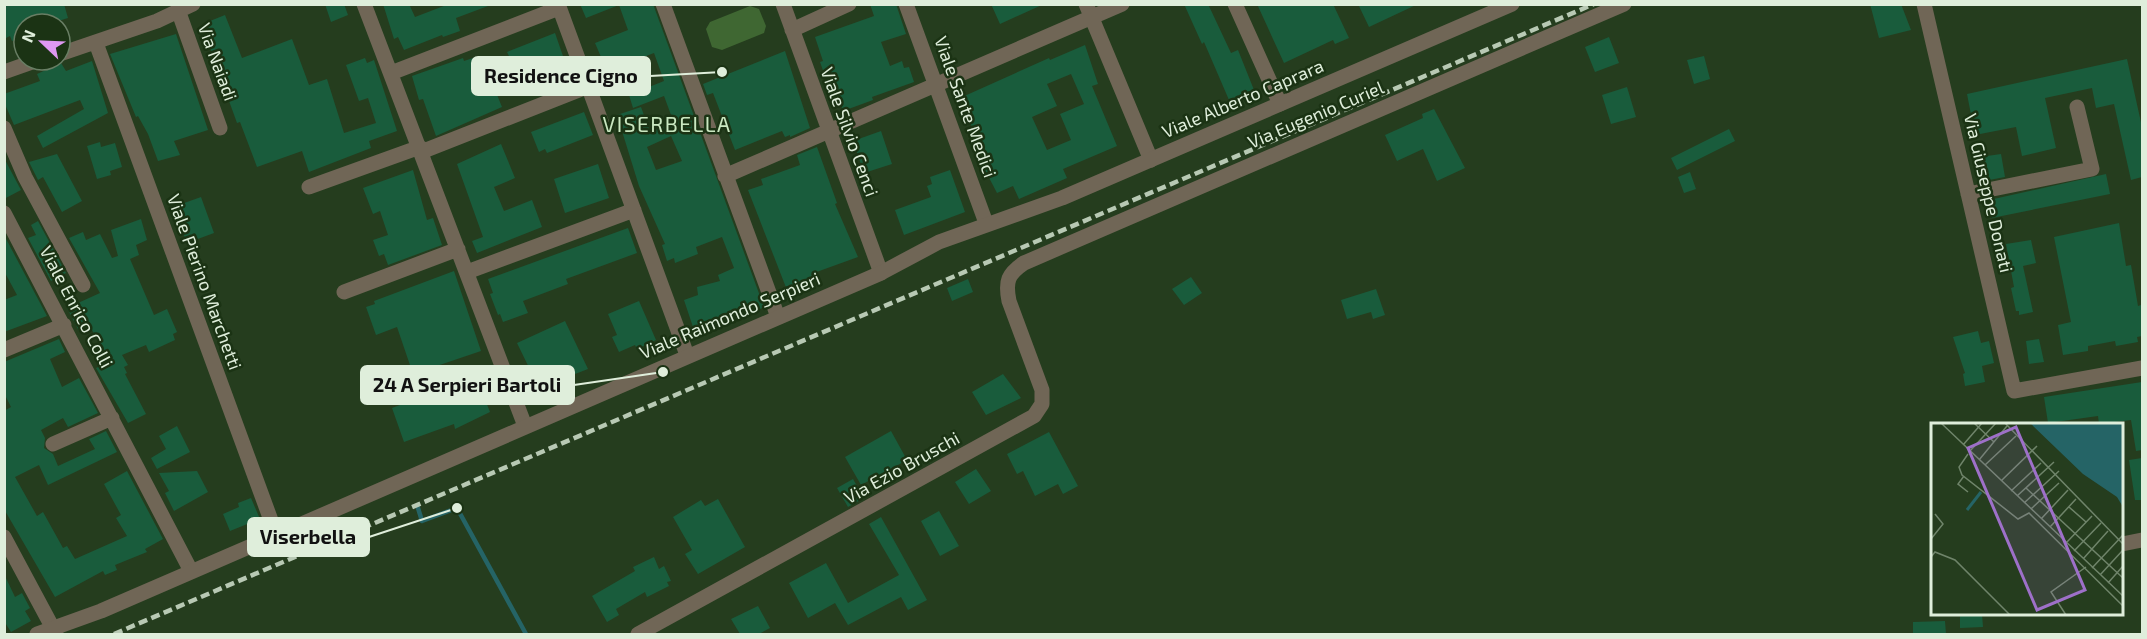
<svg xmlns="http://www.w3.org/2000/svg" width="2147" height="639" font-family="'Exo 2',sans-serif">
	<rect width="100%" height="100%" fill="#253d1e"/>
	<path fill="#3f6732" d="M750,6L759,9L766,26L764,33L722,50L712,47L706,29L710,22Z"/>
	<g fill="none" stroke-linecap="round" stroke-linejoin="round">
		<path stroke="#256466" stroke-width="4.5" d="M418,508L422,521L457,508L526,634"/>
	</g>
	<path fill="#195c3c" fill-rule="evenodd" d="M12,4H64L68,18L49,24H24V37L12,41L10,36L4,39V7Z
		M325,4H344L348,15L331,22Z
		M383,4H409L415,17L449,4L488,6L456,18L460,31L443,37L442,35L404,50L398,37L394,39Z
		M580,4H653L764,307L750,314L748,311L694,330L684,300L698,295L697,287L720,281L718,275L734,268L722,237L696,247L698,254L675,263L674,258L667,261L662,245L665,244L639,186L617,115L641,107L650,132L674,123L664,96L633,108L629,95L664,81L654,53L607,71L595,43L628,30L619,5L586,18ZM671,136L682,161L656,170L647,147Z
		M870,4H896L906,34L881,42L890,66L902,61L904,68L909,67L914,82L872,97L873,100L843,111L830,75L825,76L820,62L823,61L815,37L874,16Z
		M991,4H1044L1000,24Z
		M1184,4H1208L1231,53L1238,50L1254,90L1229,100L1204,42L1202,44Z
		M1257,4H1333L1349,38L1335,44L1333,40L1284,63Z
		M1358,4H1418L1369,27Z
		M1870,4H1901L1911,30L1879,38Z
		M225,15L242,58L292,39L309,85L327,79L344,133L376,123L368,98L359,101L346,65L365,58L367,63L374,60L397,131L369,141L371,148L309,172L302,151L257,167L240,122L237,123L207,40L210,39L205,26L211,24L210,21Z
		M555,33L572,82L545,92L539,72L517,79L514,71L491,80L502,107L436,136L423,99L419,100L412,76L463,58L464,61L476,57L481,69L510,58L507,52Z
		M176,34L208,130L174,141L180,155L158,161L148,134L138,116L136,117L110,54Z
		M1609,37L1619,63L1595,72L1585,47Z
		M1085,45L1098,84L1092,86L1117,146L1063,169L1067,178L1019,199L1013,186L997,193L984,168L976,137L960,98L1049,58L1050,60ZM1071,74L1084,104L1060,114L1071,140L1047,150L1032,117L1057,106L1047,84Z
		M785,51L810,128L790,137V135L785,137L782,131L735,150L713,93L707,95L703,84Z
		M1704,56L1710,79L1694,84L1687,60Z
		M2127,59L2142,127V177L2131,180L2114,104L2096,108L2092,88L2045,98L2056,148L2022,156L2016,127L1975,135L1967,94Z
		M92,61L108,113L43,148L37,136L84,109L80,100L14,125L4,102V94L40,81L37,74L61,63L66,71Z
		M1627,87L1636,117L1611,124L1602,95Z
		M1434,109L1465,168L1437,181L1423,149L1397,161L1385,135L1423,118L1422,114Z
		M584,112L593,135L547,153L545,149L539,152L531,132Z
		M1729,129L1735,141L1677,170L1671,158Z
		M881,131L892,164L864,173L853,141Z
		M100,142L101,147L115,143L122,167L110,171L111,175L97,179L87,146Z
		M501,144L515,178L494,187L504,211L532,200L542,227L477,253L472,241L483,237L457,164Z
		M817,147L837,203L835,204L858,257L811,274L813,280L787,290L748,190L763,185L761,179L800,165L797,155Z
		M57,154L82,201L62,212L43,177L38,180L29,162Z
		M2001,154L2005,177L1984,181L1980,157Z
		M4,158L21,190L4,199Z
		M598,164L609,198L565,213L554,179Z
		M413,170L427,220L433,218L442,245L388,265L384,254L379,256L373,240L388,235L380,211L373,214L363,188Z
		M950,170L965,212L904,235L895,210L931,197L927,186L932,184L930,177Z
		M1690,172L1696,189L1684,193L1678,177Z
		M2106,174L2110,194L1992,218L1989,200Z
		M201,197L214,233L187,243L173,207Z
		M141,219L147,240L136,245L139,255L130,259L154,315L167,309L177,332L173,334L175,340L149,352L146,345L122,355L128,365L124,367L127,373L125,374L146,414L128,423L96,368L101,366L96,358L104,354L90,326L79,331L67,308L100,293L69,238L83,232L86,240L100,234L112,258L118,256L111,230Z
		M38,221L66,273L51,281L28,238L36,235L31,225Z
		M2119,223L2126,266L2131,265L2138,306L2141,305L2142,336L2137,337L2138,342L2116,346L2115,341L2088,346V351L2063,355L2058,325L2071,322L2054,237Z
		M628,228L637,253L566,279L568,284L523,301L528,313L503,322L500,314L498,315L490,294L493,293L488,279Z
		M4,235L47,316L4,332V300L17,295L4,271Z
		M2031,240L2036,263L2023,266L2033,312L2019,315V311H2016L2011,288L2014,287L2006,244Z
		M454,271L481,351L413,374L397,327L376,335L366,307L375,304L374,301Z
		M1191,277L1202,293L1184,305L1172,289Z
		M968,279L973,292L952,301L947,288Z
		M1376,289L1385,315L1373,319L1371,312L1347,319L1341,300Z
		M639,301L656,340L637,349L635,345L619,352L612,337L617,335L608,314Z
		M565,321L588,369L539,388L517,343Z
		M1978,331L1981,343L1989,341L1994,363L1982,366L1985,382L1965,386L1963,374L1965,373L1953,337Z
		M59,339L65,352L50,359L62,387L79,378L98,413L68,427L63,418L41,430L45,438L44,448L53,454L58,466L95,449L89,439L106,431L117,452L48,485L39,465L15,477L37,516L43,512L63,548L67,546L75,559L127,536L116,518L121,515L104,484L127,471L163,539L145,549L147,552L115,565L117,570L105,575L103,571L55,597L4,509V411L11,407L4,393V362Z
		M2039,339L2044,362L2029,364L2026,341Z
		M1003,374L1021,398L986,415L972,392Z
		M481,378L490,401L486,402L490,412L455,429L454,424L404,442L392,408L421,397L423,402Z
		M2142,382V450L2136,451L2131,420L2099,424L2098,416L2048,423L2044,397Z
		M177,426L190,452L157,469L151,458L166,449L159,436Z
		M891,431L907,460L861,485L845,457Z
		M1049,432L1078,486L1063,494L1058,484L1035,496L1023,471L1017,474L1007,454Z
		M2142,458V500H2135L2129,460Z
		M976,469L991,491L969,504L955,482Z
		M197,471L208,492L174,511L165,493L169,491L159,473Z
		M853,479L864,498L848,507L837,488Z
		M251,498L260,519L230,531L223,514L239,507L238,503Z
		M718,499L745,547L698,574L685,554L692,550L673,517L701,500L705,506Z
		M939,511L959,546L940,556L921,521Z
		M881,517L927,600L908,610L901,597L848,625L835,603L808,618L789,583L826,563L848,603L899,575L869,524Z
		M654,557L659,569L664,566L671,581L667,582L669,586L647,597L645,592L616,609L619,615L607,622L592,596L635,571L633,567Z
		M4,574L15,597L22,593L30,608L25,611L31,621L11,632L4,621Z
		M758,606L770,628L759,634H740L731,619Z
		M1960,614H1982L1983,627L1960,628Z
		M1945,621L1946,634H1913V622Z"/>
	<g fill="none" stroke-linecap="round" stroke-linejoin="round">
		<path stroke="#706656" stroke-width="15" d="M364,4L525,426
			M558,4L687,355
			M663,4L778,317
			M783,4L881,273
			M906,4L986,223
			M1086,4L1151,160
			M1235,4L1280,104
			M1924,4L2014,391L2142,368
			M178,10L220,128
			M792,30L849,4
			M96,43L276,534
			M60,54L157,21L193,4
			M4,72L38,60
			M391,73L559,8
			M4,128L25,177L83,285
			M421,152L589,86
			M725,176L1122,4
			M309,187L420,147
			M1968,194L2092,169L2077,107
			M4,213L191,571
			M467,272L634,210
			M344,292L458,249
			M4,350L64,325
			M53,444L112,418
			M4,537L56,634
			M2122,544L2142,540
			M638,634L1034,416L1042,404V390L1009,301C1005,281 1008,274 1024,263L1624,4"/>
		<path stroke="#706656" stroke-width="15" d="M37,634L101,611L881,273L939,242L1062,198L1512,4"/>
		<path stroke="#b8c9b4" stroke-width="4.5" stroke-dasharray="9 4.5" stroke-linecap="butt" d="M114,634L1594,4"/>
	</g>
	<g text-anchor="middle" stroke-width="5" stroke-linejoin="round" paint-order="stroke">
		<g font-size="18" fill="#dfeedb" stroke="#1b3314">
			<text transform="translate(217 62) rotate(70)" y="6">Via Naiadi</text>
			<text transform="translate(1243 99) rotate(-23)" y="6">Viale Alberto Caprara</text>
			<text transform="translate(965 107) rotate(70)" y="6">Viale Sante Medici</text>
			<text transform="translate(1316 115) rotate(-23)" y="6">Via Eugenio Curiel</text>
			<text transform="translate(849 132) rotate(70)" y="6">Viale Silvio Cenci</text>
			<text transform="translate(1988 193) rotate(77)" y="6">Via Giuseppe Donati</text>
			<text transform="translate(204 282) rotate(70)" y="6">Viale Pierino Marchetti</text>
			<text transform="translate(76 307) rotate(62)" y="6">Viale Enrico Colli</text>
			<text transform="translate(730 316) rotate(-23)" y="6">Viale Raimondo Serpieri</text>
			<text transform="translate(902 468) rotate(-29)" y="6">Via Ezio Bruschi</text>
		</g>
		<g font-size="21" letter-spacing="1.5" fill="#cae8c1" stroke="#1b3314">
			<text x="667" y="132">VISERBELLA</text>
		</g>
	</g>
	<g transform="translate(1931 423)">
		<rect width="192" height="192" fill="#253d1e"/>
		<path d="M99,0H192V84L186,74L152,51Z" fill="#256466"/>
		<path fill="none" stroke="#256466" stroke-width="3" d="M36,87L50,69"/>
		<path fill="none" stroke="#6f846a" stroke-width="1.5" d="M10,0L192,173M43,0L63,19M74,0L192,121M32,22L51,0M38,29L65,0M37,31L28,44L31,52L87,96L98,90L192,183M48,37L76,3M54,42L85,13M33,53L27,61L37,69M70,58L106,23M95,65L192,155M80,68L110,40M86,73L123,39M93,80L128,48M138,84L155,99M100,86L128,60M110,96L137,67M119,104L145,76M0,116L12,101L4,91M135,120L161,93M143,128L170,100M0,134L4,129L24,137L79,192M152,136L177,108M161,145L192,112M169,152L192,127M177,160L192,143M135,192L120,169L155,144"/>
		<path fill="#9e70c9" fill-opacity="0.15" stroke="#9e70c9" stroke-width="3" d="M85,4L154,167L106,187L37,25Z"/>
		<rect width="192" height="192" fill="none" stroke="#dfeedb" stroke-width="3"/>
	</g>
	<path fill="none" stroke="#dfeedb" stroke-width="2" d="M722 72L650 76M663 372L574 385M457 508L369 537"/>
	<g fill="#dfeedb" stroke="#1b3314" stroke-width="2">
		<circle cx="722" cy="72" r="6"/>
		<circle cx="663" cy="372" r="6"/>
		<circle cx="457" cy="508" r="6"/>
	</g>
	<g fill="#dfeedb" stroke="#dfeedb" stroke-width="2">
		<rect x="472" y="57" width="178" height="38" rx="6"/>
		<rect x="361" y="366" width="213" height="38" rx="6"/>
		<rect x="248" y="518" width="121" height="38" rx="6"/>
	</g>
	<g font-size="20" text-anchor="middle" font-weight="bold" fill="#111">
		<text x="561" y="83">Residence Cigno</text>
		<text x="467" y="392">24 A Serpieri Bartoli</text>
		<text x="308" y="544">Viserbella</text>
	</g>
	<rect width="2147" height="639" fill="none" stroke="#dfeedb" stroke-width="12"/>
	<g transform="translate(42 42) rotate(293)"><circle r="28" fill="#1b3314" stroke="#697e64" stroke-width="1.5"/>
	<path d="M0-4.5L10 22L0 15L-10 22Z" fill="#de98f2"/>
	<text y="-9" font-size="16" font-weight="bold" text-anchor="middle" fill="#dfeedb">N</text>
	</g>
</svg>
